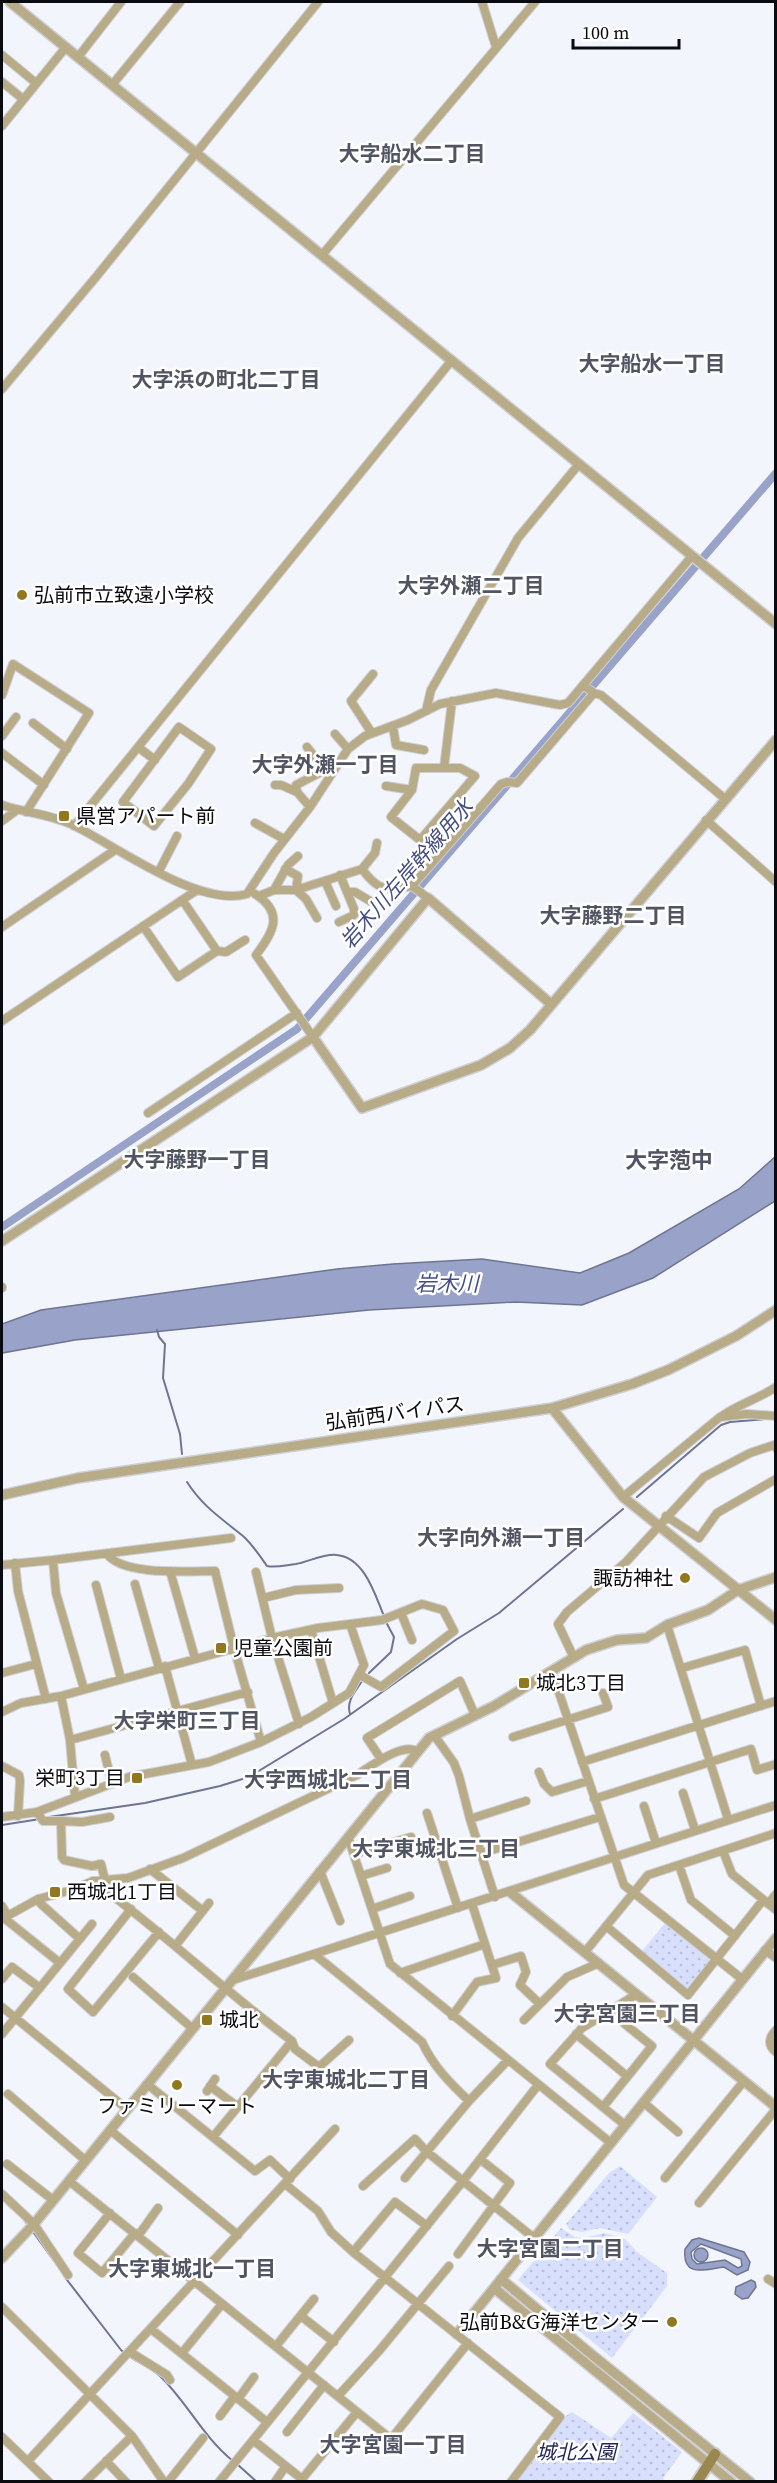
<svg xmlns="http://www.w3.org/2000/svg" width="777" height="2483" font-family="'Source Serif 4','Noto Sans JP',serif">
	<defs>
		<pattern id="park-dots" width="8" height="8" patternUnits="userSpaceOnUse" patternTransform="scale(1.5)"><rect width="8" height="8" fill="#d7dffc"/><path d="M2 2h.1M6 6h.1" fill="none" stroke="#b7bed7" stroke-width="1.8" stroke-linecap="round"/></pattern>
	</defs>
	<rect width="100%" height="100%" fill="#f3f5fc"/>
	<path fill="url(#park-dots)" d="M665,1923L709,1958L710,1963L689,1988H686L642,1951Z
		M620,2166L657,2197L628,2234L600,2228L582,2232L570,2230L566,2224L609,2173Z
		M561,2228L575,2237L583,2238L605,2233L625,2239L637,2252L667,2273V2286L612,2358L518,2280Z
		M572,2412L611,2438L633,2413L682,2452L663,2478L664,2481L515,2482L560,2420Z"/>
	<path fill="#99a3c9" stroke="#6e7592" stroke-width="1.5" fill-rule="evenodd" d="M775,1157V1201L653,1278L582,1305L516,1302L369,1310L75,1340L2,1353V1324L41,1310L337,1269L393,1264L482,1259L580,1273L629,1253L739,1189Z
		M699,2238L744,2252L750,2262L748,2270L737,2275L724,2267C706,2269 682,2279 685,2249L692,2240ZM701,2244L741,2259L742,2266L738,2268L725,2260L697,2264L692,2259L691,2252Z
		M694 2255a7 7 0 1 1 14 0a7 7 0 1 1-14 0Z
		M751,2280L755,2282L756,2287L748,2298L742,2299L735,2294L736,2287Z"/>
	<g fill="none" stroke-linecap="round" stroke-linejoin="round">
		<path stroke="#6e7592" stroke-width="2" d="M157,1330L159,1337L165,1344L163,1378L180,1434L182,1454
			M187,1482C203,1507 221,1518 243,1536C252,1544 260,1556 267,1566C276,1568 286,1565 296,1564C309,1562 324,1553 337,1555C365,1558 375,1595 384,1616
			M637,1497L721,1425L730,1422L766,1419
			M369,1673L391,1652L394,1637L386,1622
			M350,1714C346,1701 355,1692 362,1681
			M49,1817L145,1803L220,1786L249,1777L344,1719L457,1639L499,1613L623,1509
			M2,1825L40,1819
			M2,2199L11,2208
			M20,2215L28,2225
			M31,2229L54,2261
			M64,2276L121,2350C133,2361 149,2366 160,2376C187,2402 203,2437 233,2461
			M237,2464L257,2482"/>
		<path stroke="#99a3c9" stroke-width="8" d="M2,1227L297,1029L776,473"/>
		<defs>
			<path id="minor" d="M482,2L496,47
				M2,55L36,83
				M78,57L121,2
				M2,82L23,99
				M112,85L180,2
				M2,126L66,47
				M322,255L535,2
				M2,389L96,277L318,2
				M583,685L594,693L601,695L724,798
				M2,695L13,664L89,713L26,812
				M426,711L431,690L518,538L579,464
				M33,723L67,749
				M179,727L211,749L188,784L154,826L123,802Z
				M393,727L396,745L424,750
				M371,732L351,701L373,674
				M335,734L348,749
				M2,736L16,717
				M138,747L155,760
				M307,747L325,770
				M2,753L44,785
				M416,768H460L475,776L420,840L391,817L412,790Z
				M444,768L452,701
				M275,785H281L297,792
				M386,786L412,790
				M2,805C25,813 51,814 73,825C116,846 199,908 247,894L274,853L310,807L348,749L365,736L408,720L440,704L496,693L560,705L568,703L692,556
				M310,807L297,792L296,785L325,770L332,773
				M706,820L776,882
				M2,821L17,810
				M255,823L284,839
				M74,826L452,360
				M285,869L298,876L296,890L306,899L317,918
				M362,869L375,853L377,843
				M159,871L177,836
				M325,881L336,906
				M412,886L501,784L507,782L517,783L594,693
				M274,890L288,865L298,856
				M347,892H355L375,904
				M255,894C285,913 273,933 256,955L313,1037
				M259,896L274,890H296L362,869C378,891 386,891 412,886L428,898
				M339,922L354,915V909L340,875
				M143,926L178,977L217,951L183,901
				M2,927L115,850
				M217,951L226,952L245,940
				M2,1021L197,890
				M148,1113L297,1013
				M2,1287V1288
				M722,1416C739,1404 758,1399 776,1387
				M623,1497L720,1417L747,1414L776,1416
				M666,1516L699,1538L717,1513L776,1479
				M107,1554C123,1576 188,1571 215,1571L234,1648L261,1742
				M53,1560L56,1593L84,1689
				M15,1563L18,1591L46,1699
				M2,1565L53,1560L231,1538
				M170,1571L195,1658
				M256,1572L272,1638L299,1724
				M135,1584L159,1668
				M96,1585L121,1679
				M263,1598L296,1590L339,1588
				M401,1613L412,1640
				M667,1625L728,1819
				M311,1630L333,1703
				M574,1658L558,1624L567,1612L626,1562L704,1477L750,1453L774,1445L776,1448
				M165,1666L192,1765
				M682,1668L745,1650L761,1706
				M552,1672L624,1885L742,1979
				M2,1673L36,1664
				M61,1696L70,1740L75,1797
				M2,1712L21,1703L61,1696L272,1638L318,1628L382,1620L422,1604L443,1610L454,1631L381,1687L360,1675
				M434,1735L454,1763L459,1776L470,1819L495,1897
				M513,1737L608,1707L603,1693
				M70,1740L248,1692
				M105,1755L112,1784
				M381,1759L367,1738L460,1681L475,1715
				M582,1762L776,1701
				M2,1766L19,1775L20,1781L18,1816
				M539,1772L544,1784L552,1792L588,1781
				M683,1793L695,1830
				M594,1799L751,1749L757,1770L776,1764
				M644,1806L656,1843
				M37,1812L43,1821H61L62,1857L64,1860L92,1866L101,1864L105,1880
				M427,1813L458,1908
				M2,1817L37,1812L129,1777L209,1762L261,1742L311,1717L349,1693L364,1665L350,1624
				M470,1819L526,1801
				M61,1821L82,1822L110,1817
				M348,1837L390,1964L611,2143
				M723,1851L732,1874L776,1910
				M482,1853L600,1817
				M354,1854L411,1837
				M679,1865L691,1900L735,1936
				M150,1869L203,1911
				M320,1871L340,1921
				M361,1876L387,1868
				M93,1881C162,1931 223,1990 292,2041L295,2049L319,2067L349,2040
				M38,1899L41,1904L80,1939
				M768,1904L776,1894
				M2,1906L8,1916
				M131,1909L68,1989L93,2012L159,1932
				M372,1909L410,1896
				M4,1918L60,1963
				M2,1919L38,1899L72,1890L93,1881L128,1878L183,1858L357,1775C370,1767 403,1741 418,1752
				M606,1926L688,1995L763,1900
				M176,1945L209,1903
				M765,1950L776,1958
				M585,1952L648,1875L776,1833
				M314,1954L422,2042C433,2066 450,2083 469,2101
				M492,1965L521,1956L526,1972L520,1985L540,2004
				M400,1973L485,1944
				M133,1977L193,2029
				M2,1979L12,1967L40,1988
				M233,1980L776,1805
				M2,2007L127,2109
				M452,2016L477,1982L496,1978L472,1904
				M524,2020L567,1977L599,1963
				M776,2030C769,2037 767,2045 776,2052
				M2,2034L92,1924
				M576,2034L627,2076
				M147,2084L255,2171L270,2160L290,2179
				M210,2086L238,2107
				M207,2091L215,2079
				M8,2094L85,2160
				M643,2102L678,2132
				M603,2107L652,2046L610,2012
				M625,2125L550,2064L582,2028L637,1994
				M110,2130L238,2235
				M213,2137L292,2041
				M7,2164L53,2200
				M405,2178L469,2101L508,2060
				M665,2178L744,2081
				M69,2181L391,2439L468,2343
				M285,2184L318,2211L331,2232L353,2252L560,2417L511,2482
				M363,2186L415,2139L427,2152L534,2238
				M2,2194L34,2224L68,2275
				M699,2203L776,2109
				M110,2213L78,2253L102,2273L135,2233
				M138,2236L158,2208
				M353,2252L395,2202L427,2226
				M458,2254L510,2183L480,2159
				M768,2279L776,2284
				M2,2307L132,2436L164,2482
				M301,2316L334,2342
				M151,2329L267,2422
				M276,2346L314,2299
				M130,2352L167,2375L170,2380
				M182,2353L222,2304
				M338,2396L379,2351L449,2266
				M238,2399L254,2377
				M220,2416L235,2396
				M287,2432L324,2385
				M2,2437L49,2482
				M253,2440L302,2479L357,2412
				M28,2461L335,2129
				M106,2461L126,2482
				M85,2482L132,2436
				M168,2482L203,2438
				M219,2482L463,2181L538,2085
				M275,2482L285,2467"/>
			<path id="tertiary" d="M10,2L776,624
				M313,1037L362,1108L481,1065L510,1048L530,1030L776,740
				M2,1241L313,1037L428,898L551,1004
				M552,1408L623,1497L776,1620
				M2,1495L78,1478L552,1408L632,1384L668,1370L736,1336L776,1310
				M510,1892L776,2107
				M2,2258L34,2224L429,1738L494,1706L586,1650L617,1640L646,1638L667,1625L708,1610L738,1590L776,1577
				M501,2279L591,2354L750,2482
				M494,2288L731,2482
				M457,2334L776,1938"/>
			<path id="secondary" d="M697,2482L715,2454"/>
		</defs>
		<use href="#minor" stroke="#ced0d6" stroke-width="10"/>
		<use href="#tertiary" stroke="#ced0d6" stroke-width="12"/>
		<use href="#secondary" stroke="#ced0d6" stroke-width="14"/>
		<use href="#minor" stroke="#b8ab87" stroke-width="8"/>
		<use href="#tertiary" stroke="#b8ab87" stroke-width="9"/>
		<use href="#secondary" stroke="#99874e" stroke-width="10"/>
	</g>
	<g fill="#91771e" stroke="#fff" stroke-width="2">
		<circle cx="22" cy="595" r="6"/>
		<rect x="58" y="810" width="12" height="12" rx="3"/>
		<circle cx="685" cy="1578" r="6"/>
		<rect x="215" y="1642" width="12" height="12" rx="3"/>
		<rect x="518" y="1677" width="12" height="12" rx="3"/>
		<rect x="131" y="1772" width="12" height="12" rx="3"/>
		<rect x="49" y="1886" width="12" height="12" rx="3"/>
		<rect x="201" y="2014" width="12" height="12" rx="3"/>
		<circle cx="177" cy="2085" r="6"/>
		<circle cx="672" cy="2322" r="6"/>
	</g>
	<g text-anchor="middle" stroke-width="5" stroke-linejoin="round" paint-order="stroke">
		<g font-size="20" fill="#0a0b11" stroke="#fff" text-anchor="start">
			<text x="34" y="602">弘前市立致遠小学校</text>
			<text x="76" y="823">県営アパート前</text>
			<text x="673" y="1585" text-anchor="end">諏訪神社</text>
			<text x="233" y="1655">児童公園前</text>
			<text x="536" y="1690">城北3丁目</text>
			<text x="125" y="1785" text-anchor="end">栄町3丁目</text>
			<text x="67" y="1899">西城北1丁目</text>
			<text x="219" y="2027">城北</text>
			<text x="177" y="2113" text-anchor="middle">ファミリーマート</text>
			<text x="660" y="2329" text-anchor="end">弘前B&amp;G海洋センター</text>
		</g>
		<g font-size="20" fill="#0a0b11" stroke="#fff">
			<text transform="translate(395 1413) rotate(-8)" y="7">弘前西バイパス</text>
		</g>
		<g font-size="20" font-style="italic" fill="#202656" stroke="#fff">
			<text x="576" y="2459">城北公園</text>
		</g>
		<g font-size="21" font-weight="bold" fill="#505463" stroke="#fff">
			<text x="412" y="161">大字船水二丁目</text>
			<text x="652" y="371">大字船水一丁目</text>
			<text x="226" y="387">大字浜の町北二丁目</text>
			<text x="471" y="593">大字外瀬二丁目</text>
			<text x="325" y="772">大字外瀬一丁目</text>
			<text x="613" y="923">大字藤野二丁目</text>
			<text x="197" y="1167">大字藤野一丁目</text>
			<text x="501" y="1545">大字向外瀬一丁目</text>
			<text x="187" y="1728">大字栄町三丁目</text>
			<text x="328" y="1787">大字西城北二丁目</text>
			<text x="436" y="1856">大字東城北三丁目</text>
			<text x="627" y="2021">大字宮園三丁目</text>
			<text x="346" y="2087">大字東城北二丁目</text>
			<text x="550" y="2256">大字宮園二丁目</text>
			<text x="192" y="2276">大字東城北一丁目</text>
			<text x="393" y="2452">大字宮園一丁目</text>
		</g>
		<g font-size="21" font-style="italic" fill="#454e82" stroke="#fff">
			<text transform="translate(407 874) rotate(-49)" y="7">岩木川左岸幹線用水</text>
			<text x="447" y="1291">岩木川</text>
		</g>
		<g font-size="22" font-weight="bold" fill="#505463" stroke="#fff">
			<text x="669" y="1168">大字萢中</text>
		</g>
	</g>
	<rect width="777" height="2483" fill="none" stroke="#0a0b11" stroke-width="6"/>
	<path d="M573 39v9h106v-9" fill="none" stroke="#0a0b11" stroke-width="3"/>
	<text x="582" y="39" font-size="18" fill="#0a0b11" stroke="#ffffff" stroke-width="4.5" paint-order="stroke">100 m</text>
</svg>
